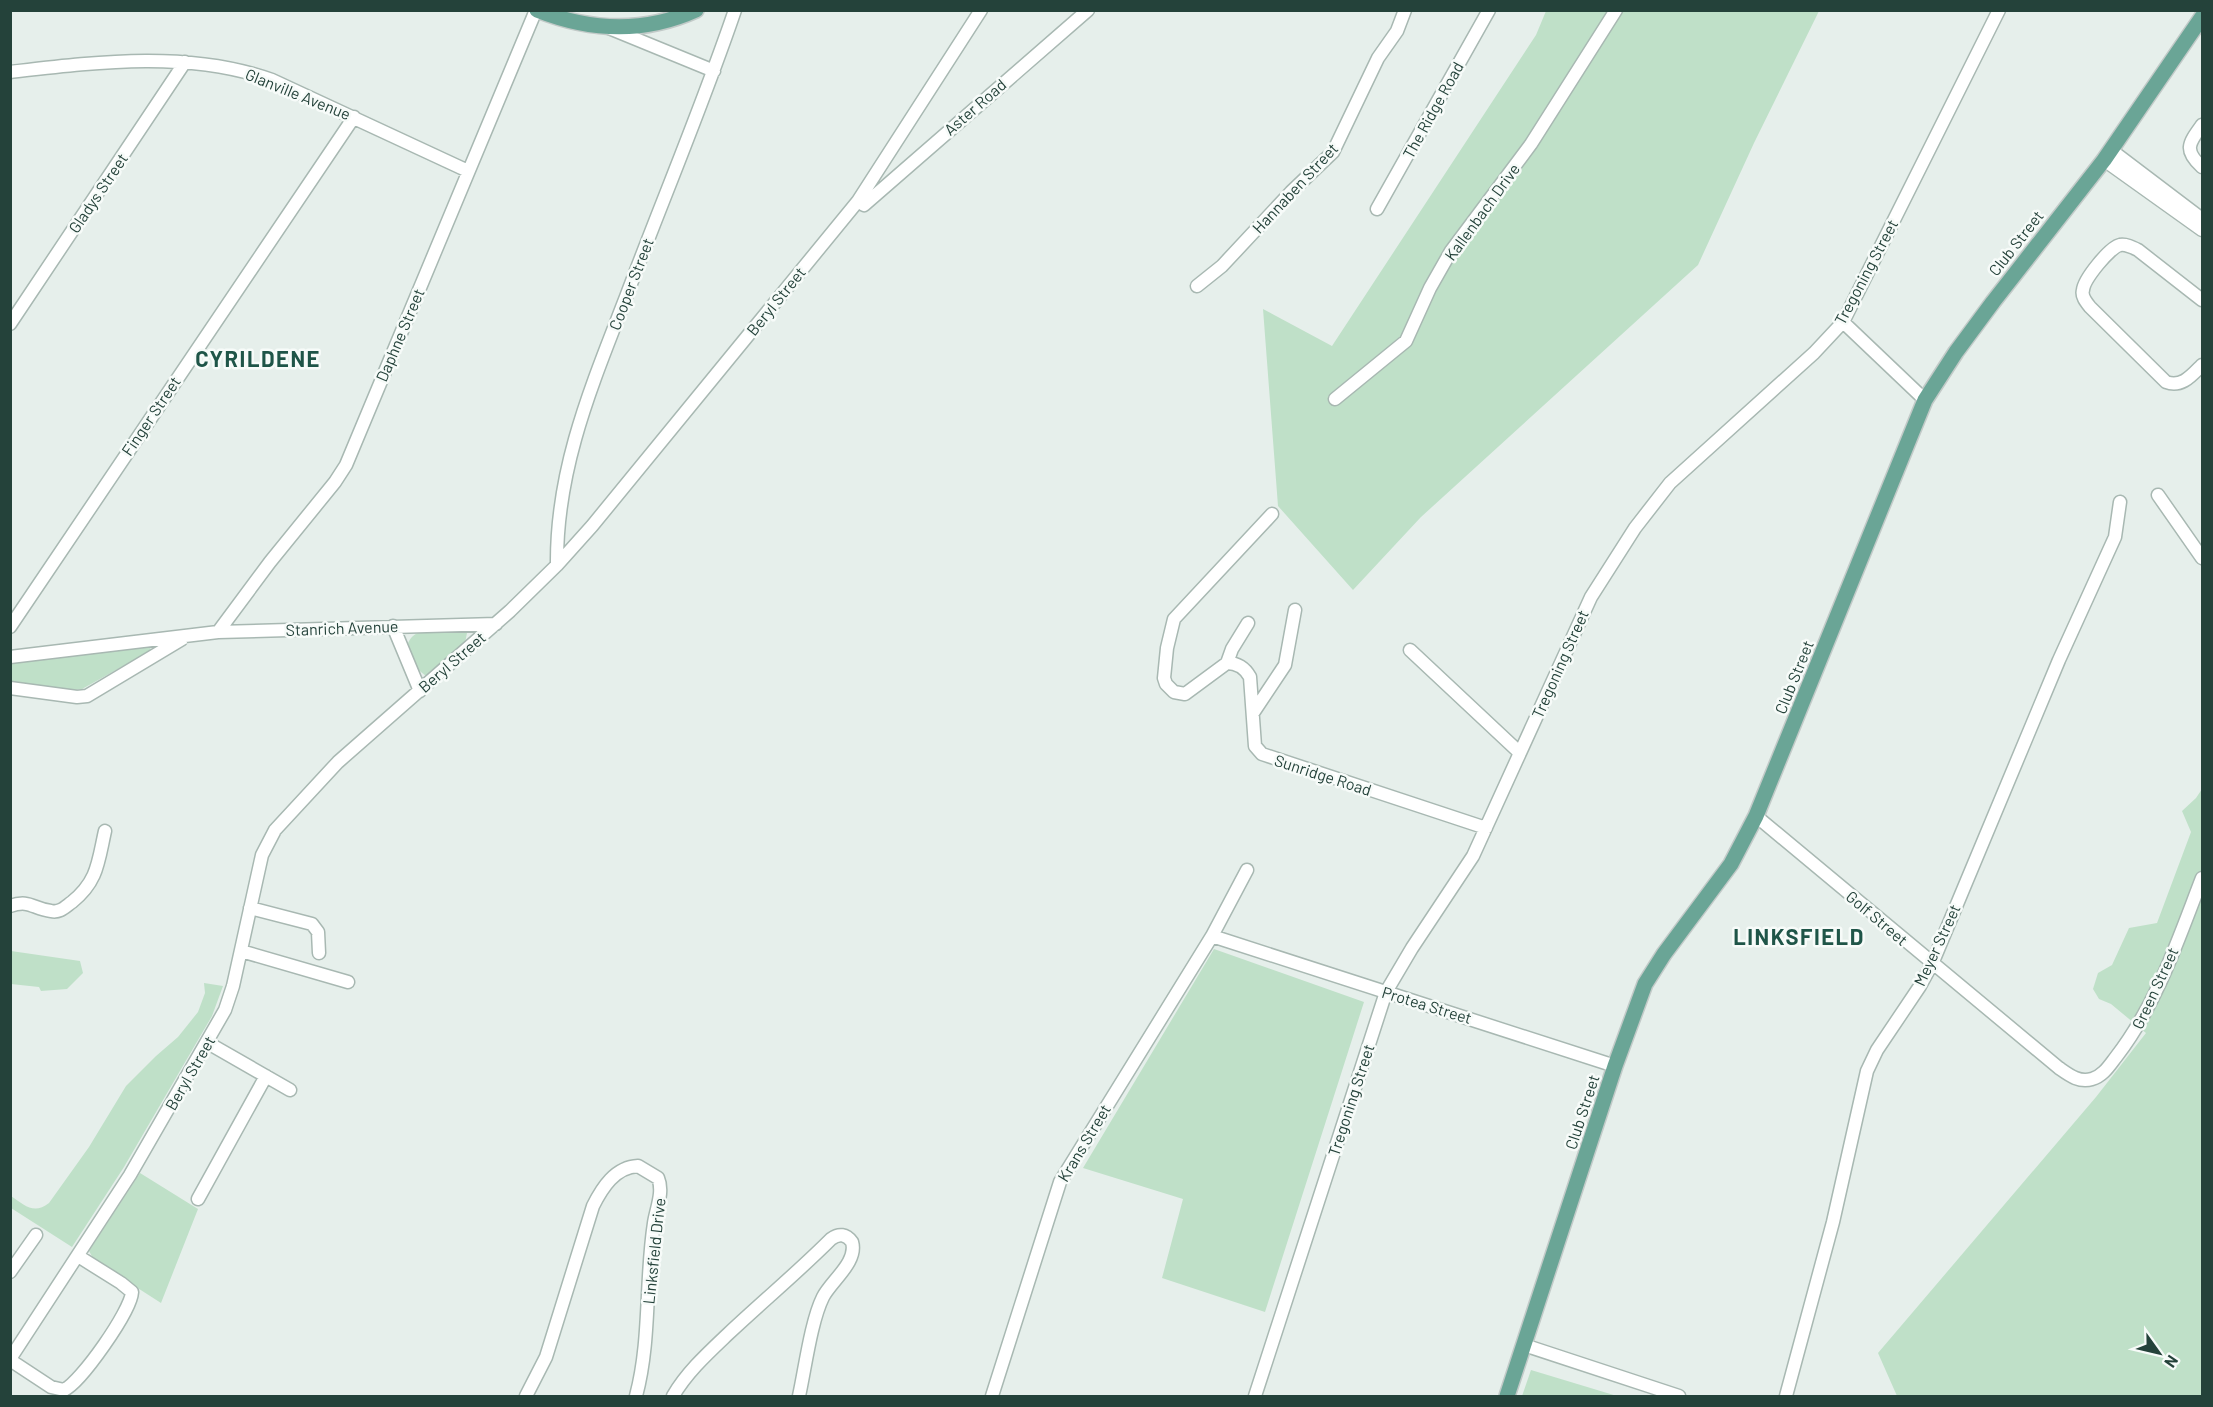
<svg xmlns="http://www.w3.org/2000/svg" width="2213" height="1407" font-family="Barlow,sans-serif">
	<rect width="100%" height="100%" fill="#e6efeb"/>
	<path fill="#bfe0c8" d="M1546,11H1819L1754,143L1698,265L1421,517L1353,590L1278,506L1263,309L1332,346L1536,35Z
		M425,631H463L467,633L465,643L433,671L426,676L416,668L408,643C412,635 416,633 425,631Z
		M151,645L150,651L82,689L74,690L11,682V662Z
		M2202,789V1396H1897L1878,1353L2096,1097L2146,1033L2111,1004L2099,999L2093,989L2098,973L2112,965L2129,928L2157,923L2191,832L2182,811L2196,798Z
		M1214,949L1364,1002L1265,1312L1162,1278L1183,1199L1083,1168Z
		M11,951L80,961L83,973L67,989L41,991L39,987L11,984Z
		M204,983L223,986L212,1016L124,1167L72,1247L11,1208V1196C24,1205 34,1215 49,1203L89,1147L126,1086L156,1056L178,1037L198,1012L205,993Z
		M140,1173L198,1209L161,1303L94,1260L89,1251Z
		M1531,1370L1617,1396H1522Z"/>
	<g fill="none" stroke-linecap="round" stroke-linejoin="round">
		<defs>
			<path id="minor" d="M609,28L714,71
				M10,72C96,62 188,50 272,80L468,171
				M2202,125C2189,143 2183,150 2202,167
				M2111,150L2202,219
				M2104,160L2202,230
				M858,201L864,205L1088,10
				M1377,209L1489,10
				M1197,286L1222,266L1291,192L1333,152L1378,58L1397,31L1405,10
				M2202,300L2138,250C2132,247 2126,244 2120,245C2110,247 2084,279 2083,290C2081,296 2086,302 2090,307L2166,382C2182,388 2192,375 2202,365
				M1843,322L1925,400
				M10,324L185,62
				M1335,399L1406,341L1430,288L1451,251L1531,144L1616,10
				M2158,495L2202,558
				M1272,514L1174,619L1167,648L1164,678L1166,684L1174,692L1185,694L1227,663C1237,663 1245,668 1250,677L1255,746L1262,754L1486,828
				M557,565C556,468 592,385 626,297C662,201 702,107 735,10
				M393,626L420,691
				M10,627L354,117
				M218,632L270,562L335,482L346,465L536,10
				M1410,650L1520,753
				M10,657L218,632L496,624
				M1227,663L1232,649L1248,623
				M10,688L77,697L87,696L182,639
				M1253,713L1285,665L1295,610
				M1756,816L2059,1068C2069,1075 2079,1083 2092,1079C2103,1076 2109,1066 2116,1057C2157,1004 2178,940 2202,878
				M10,906C30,899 33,909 51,911C60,913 65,907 72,902C98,881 98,862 105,831
				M250,908L312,924L318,932L319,953
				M1212,936L1247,870
				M241,951L348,982
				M208,1043L290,1090
				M198,1199L266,1076
				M10,1272L36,1235
				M1524,1345L1679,1396
				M10,1359L130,1175L225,1010L233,986L262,855L275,830L338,762L510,611L557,565L592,526L858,201L981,10
				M10,1360L51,1387L64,1390C81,1382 131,1311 132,1292L121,1283L78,1256
				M526,1396L546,1357L593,1206C602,1188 615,1167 638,1166L658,1178C664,1192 656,1209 654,1223C645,1280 651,1340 636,1396
				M673,1396C687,1372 708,1353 728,1334C762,1302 798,1272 831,1239C839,1233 846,1234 852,1242C858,1262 831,1281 823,1297C811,1321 805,1369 799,1396
				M992,1396L1060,1182L1212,936L1615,1066
				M1255,1396L1386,992L1412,948L1473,856L1591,597L1635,528L1670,483L1814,353L1843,322L1999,10
				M1786,1396L1833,1222L1867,1071L1877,1050L1920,986L1932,964L2059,660L2115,537L2120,502"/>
			<path id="major" d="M537,10C590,31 643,34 696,10
				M1507,1396L1615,1066L1645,984L1664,954L1731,864L1756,816L1925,400L1956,352L1993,302L2104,160L2202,17"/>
		</defs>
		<use href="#minor" stroke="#a8b8b2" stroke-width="15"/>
		<use href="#major" stroke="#c2cac8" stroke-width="18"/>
		<use href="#minor" stroke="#fff" stroke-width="12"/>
		<use href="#major" stroke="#6aa596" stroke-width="15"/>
	</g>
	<g text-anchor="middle" stroke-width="5" stroke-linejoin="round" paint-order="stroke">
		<g font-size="16" fill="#24423a" stroke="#f7fbf9">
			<text transform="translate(298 94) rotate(22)" y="6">Glanville Avenue</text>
			<text transform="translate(975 107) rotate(-41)" y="6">Aster Road</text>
			<text transform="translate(1433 110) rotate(-61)" y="6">The Ridge Road</text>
			<text transform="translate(1295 188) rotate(-47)" y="6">Hannaben Street</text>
			<text transform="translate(98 193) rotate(-56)" y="6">Gladys Street</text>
			<text transform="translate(1482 212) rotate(-54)" y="6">Kallenbach Drive</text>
			<text transform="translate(2016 243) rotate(-52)" y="6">Club Street</text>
			<text transform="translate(1866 272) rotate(-62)" y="6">Tregoning Street</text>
			<text transform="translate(631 284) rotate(-69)" y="6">Cooper Street</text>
			<text transform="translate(776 301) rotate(-51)" y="6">Beryl Street</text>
			<text transform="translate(400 335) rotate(-67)" y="6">Daphne Street</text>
			<text transform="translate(151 416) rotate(-56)" y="6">Finger Street</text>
			<text transform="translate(342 628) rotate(-2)" y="6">Stanrich Avenue</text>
			<text transform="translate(452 662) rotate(-41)" y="6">Beryl Street</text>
			<text transform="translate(1560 664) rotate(-66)" y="6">Tregoning Street</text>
			<text transform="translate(1794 677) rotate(-68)" y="6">Club Street</text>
			<text transform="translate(1323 775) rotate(18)" y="6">Sunridge Road</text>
			<text transform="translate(1877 918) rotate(40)" y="6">Golf Street</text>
			<text transform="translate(1937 945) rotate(-65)" y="6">Meyer Street</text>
			<text transform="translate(2155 988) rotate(-65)" y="6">Green Street</text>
			<text transform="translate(1427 1005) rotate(17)" y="6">Protea Street</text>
			<text transform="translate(190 1073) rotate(-60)" y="6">Beryl Street</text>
			<text transform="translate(1351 1100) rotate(-72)" y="6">Tregoning Street</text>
			<text transform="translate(1582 1112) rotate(-72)" y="6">Club Street</text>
			<text transform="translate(1084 1143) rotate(-59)" y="6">Krans Street</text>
			<text transform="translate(654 1251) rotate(-84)" y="6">Linksfield Drive</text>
		</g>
		<g font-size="22" font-weight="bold" letter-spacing="1.5" fill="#1f5548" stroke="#f7fbf9">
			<text x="258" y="367">CYRILDENE</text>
			<text x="1799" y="945">LINKSFIELD</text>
		</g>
	</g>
	<rect width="2213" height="1407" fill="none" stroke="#24423a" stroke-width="24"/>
	<g transform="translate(2159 1353) rotate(124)" stroke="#f7fbf9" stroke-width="4.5" paint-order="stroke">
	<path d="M0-4.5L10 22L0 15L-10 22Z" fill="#24423a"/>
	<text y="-9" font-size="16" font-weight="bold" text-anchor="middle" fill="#24423a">N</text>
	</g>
</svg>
